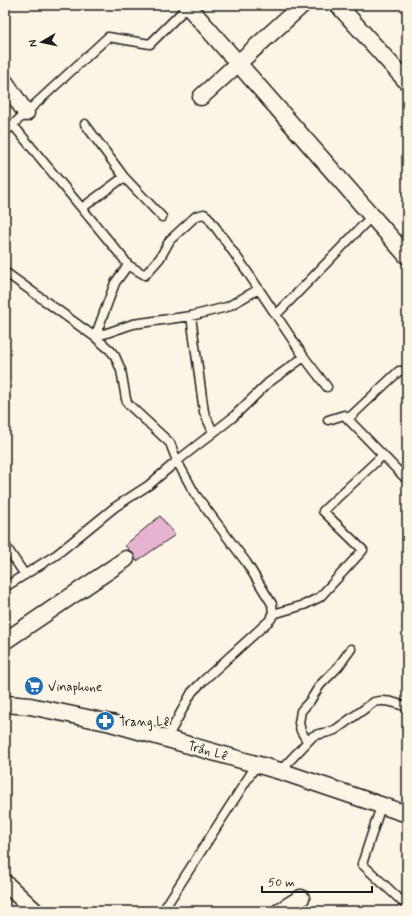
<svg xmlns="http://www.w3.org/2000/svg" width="412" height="916" font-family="Mynerve,sans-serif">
	<rect width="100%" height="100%" fill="#fcf5e5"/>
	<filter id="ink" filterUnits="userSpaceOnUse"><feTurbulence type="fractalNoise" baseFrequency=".025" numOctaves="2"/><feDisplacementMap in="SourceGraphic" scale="8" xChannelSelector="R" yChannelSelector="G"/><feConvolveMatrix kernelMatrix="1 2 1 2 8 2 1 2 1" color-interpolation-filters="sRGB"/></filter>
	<g filter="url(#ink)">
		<path fill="#e6b3d0" stroke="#1c1c1c" d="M160,516L175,535L137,561L125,545Z"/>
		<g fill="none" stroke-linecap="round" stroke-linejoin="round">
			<defs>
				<path id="service" d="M85,124L124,177L162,217
					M13,125L123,258L128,265L115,283L95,337
					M5,132L108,37L150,44L188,6
					M82,208L124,177
					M128,265L145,275L160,258L170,240L196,216L204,214L208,217L244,267L304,357L327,387
					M5,272L95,337L110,350L115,356L121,370L126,399L128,404L170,443L177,461L195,494L246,562L272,604L273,614L271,619L204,680L192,692L167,738
					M276,315L372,216
					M191,316L204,412L213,432
					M95,337L133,324L191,316L227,307L259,289
					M348,419L399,371H407
					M328,420L344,415L407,480
					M5,545L25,575
					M5,587L56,555L115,507L149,485L177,461L232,418L268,383L304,357
					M273,614L304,605L320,597L363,550L323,511L383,455
					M307,741L301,731L299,723L301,711L310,701L320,685L338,667L351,649
					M280,771L313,736C320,733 328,733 335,730L374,702C386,699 395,703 407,707
					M381,806L362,864L407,906
					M166,906L257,764"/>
				<path id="minor" d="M187,5L407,256
					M338,5L407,82
					M5,82L26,113
					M201,97L302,5
					M5,641L126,559
					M5,704L30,706L111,723L280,771L407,814
					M5,883L35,911
					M280,911L301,898"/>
			</defs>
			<use href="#service" stroke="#1c1c1c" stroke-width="11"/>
			<use href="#minor" stroke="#1c1c1c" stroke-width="19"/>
			<use href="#service" stroke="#fcf5e5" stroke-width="8"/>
			<use href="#minor" stroke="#fcf5e5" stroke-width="16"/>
		</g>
	</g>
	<defs>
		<symbol id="supermarket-disc" viewBox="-11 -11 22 22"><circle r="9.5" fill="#1f6fb2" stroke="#fcf5e5"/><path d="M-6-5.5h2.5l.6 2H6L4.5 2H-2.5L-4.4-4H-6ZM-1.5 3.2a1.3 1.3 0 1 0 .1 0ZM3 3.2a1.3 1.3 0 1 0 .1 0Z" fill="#fff"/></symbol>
		<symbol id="pharmacy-disc" viewBox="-11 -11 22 22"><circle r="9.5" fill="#1f6fb2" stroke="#fcf5e5"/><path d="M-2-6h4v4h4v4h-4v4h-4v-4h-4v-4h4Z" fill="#fff"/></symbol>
	</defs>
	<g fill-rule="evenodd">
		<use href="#supermarket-disc" x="23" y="675" width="22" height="22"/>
		<use href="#pharmacy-disc" x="94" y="710" width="22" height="22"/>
	</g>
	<g text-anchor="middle" stroke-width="4" stroke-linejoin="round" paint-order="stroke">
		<g font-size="13" fill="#1c1c1c" stroke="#fcf5e5" text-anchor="start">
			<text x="48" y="691">Vinaphone</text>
			<text x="119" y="726">Trang Lê</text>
		</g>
		<g font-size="13" fill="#1c1c1c" stroke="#fcf5e5">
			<text transform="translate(208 750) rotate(16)" y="5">Trần Lê</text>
		</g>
	</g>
	<rect width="412" height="916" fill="none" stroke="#fcf5e5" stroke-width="20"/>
	<rect x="10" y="10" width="392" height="896" fill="none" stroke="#1c1c1c" stroke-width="1.5" filter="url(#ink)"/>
	<g transform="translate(42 42) rotate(261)" stroke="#fcf5e5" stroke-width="3" paint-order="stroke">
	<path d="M0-3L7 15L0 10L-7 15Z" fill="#1c1c1c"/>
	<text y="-6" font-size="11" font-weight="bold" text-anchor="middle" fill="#1c1c1c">N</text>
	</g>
	<path d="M262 886v6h110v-6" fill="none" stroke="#1c1c1c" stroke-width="2"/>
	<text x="268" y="886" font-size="12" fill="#1c1c1c" stroke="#fcf5e5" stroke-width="3" paint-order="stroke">50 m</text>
</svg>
